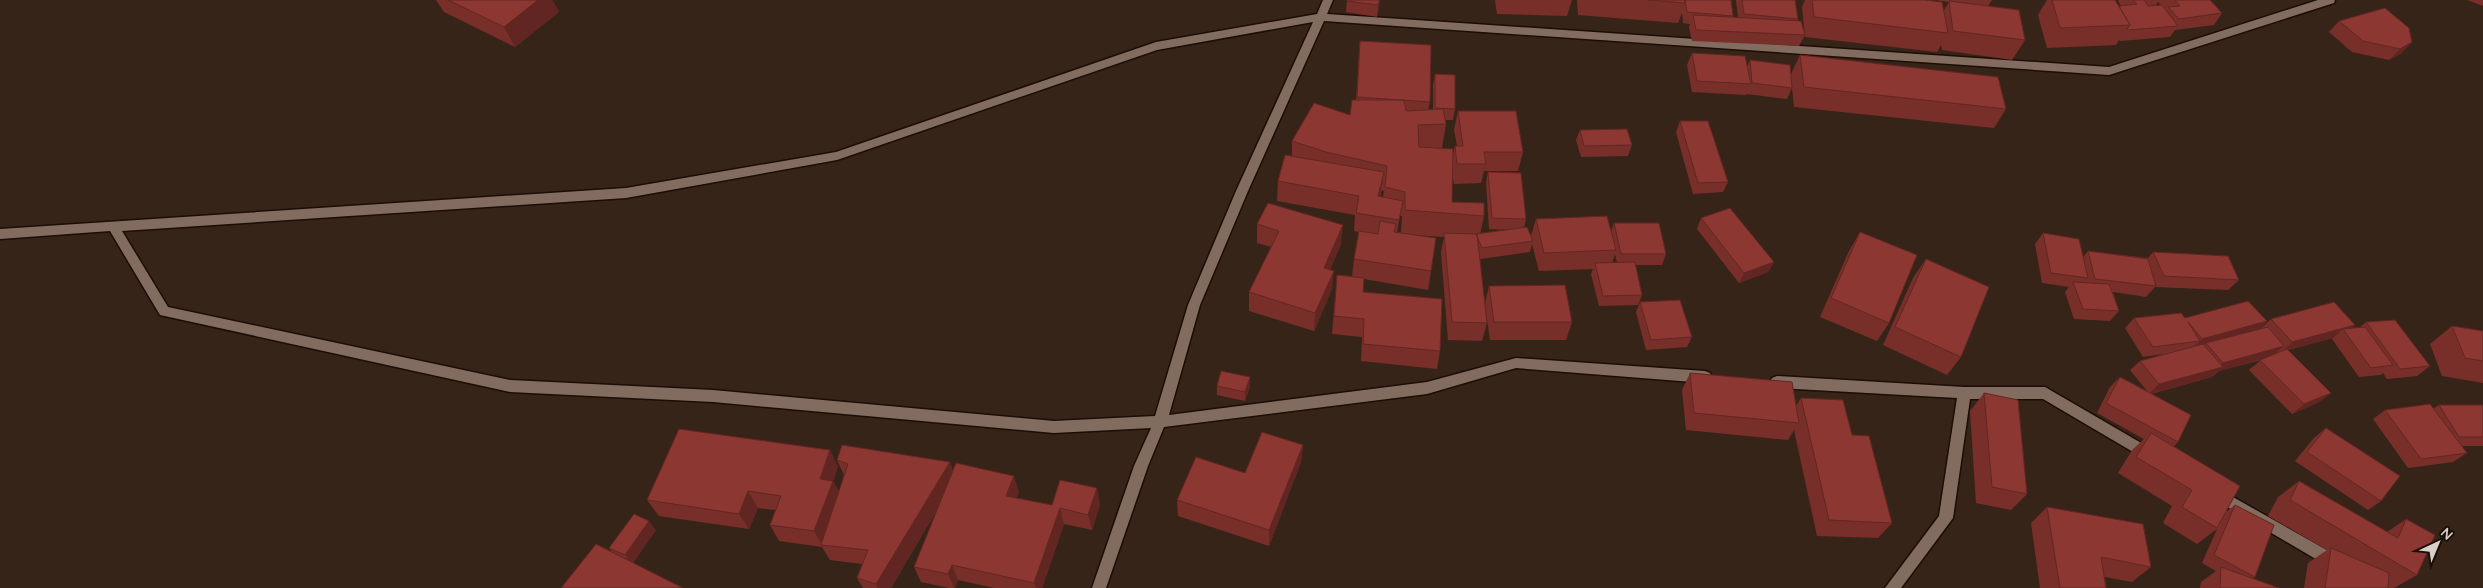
<svg xmlns="http://www.w3.org/2000/svg" width="2483" height="588" font-family="Quicksand,sans-serif">
	<rect width="100%" height="100%" fill="#372419"/>
	<g fill="none" stroke-linecap="round" stroke-linejoin="round">
		<defs>
			<path id="minor" d="M1323,0H1333L1327,14L2109,67L2318,0H2335L2334,3L2109,75L1324,21L1248,191L1200,305L1169,415L1427,382L1516,358L1705,371L1710,373L1712,377L1710,381L1705,383L1516,368L1427,394L1164,427L1148,466L1106,588H1092L1134,466L1151,428L1054,433L713,402L510,392L160,315L110,231L0,239V229L626,188L836,152L1156,42L1317,14ZM1313,22L1236,191L1188,305L1155,416L1054,421L713,390L510,380L168,307L122,231L626,198L837,160L1157,50Z
				M1777,376L1964,387H2045L2155,451L2157,455L2155,459L2150,461L2145,459L2043,399H1970L1953,518L1901,588H1885L1939,516L1957,398L1777,388L1772,386L1770,382L1772,378Z
				M2217,488L2341,558L2343,563L2341,568L2336,570L2331,568L2212,498L2210,494L2212,490Z"/>
		</defs>
		<use href="#minor" stroke="#1d0d04" stroke-width="3"/>
		<use href="#minor" fill="#826c5f" fill-rule="evenodd"/>
	</g>
	<path fill="#782f2a" fill-rule="evenodd" d="M436,0H552L559,12L515,47L444,12Z
		M1347,0H1380L1377,17L1346,12Z
		M1495,0H1572L1567,16L1497,14Z
		M1577,0H1731L1733,16V17L1738,18L1736,0H1795L1798,19V20L1805,35L1799,46L1692,41L1689,27L1690,24L1683,23L1682,13L1678,23L1578,15Z
		M1805,0H1925L1944,10L1949,2L1935,0H1992L1988,6L2025,40L2012,60L1942,50L1941,45L1937,52L1805,37L1802,7Z
		M2047,0H2115L2119,6H2121L2118,1L2119,0H2210L2222,13L2214,25L2175,30L2170,37L2120,41L2119,40L2116,45L2047,48L2038,15ZM2158,2L2161,5H2156Z
		M2467,0H2483V6Z
		M2385,8L2402,53L2389,60L2352,52L2329,32L2339,21Z
		M1360,41L1430,102L1428,110H1433V85L1435,74L1455,109L1453,120H1445L1446,124L1442,148L1452,158L1455,146H1457L1454,130L1458,111L1523,152L1518,171H1484L1481,183L1454,184L1452,173V202L1484,216L1480,234L1511,230L1489,229L1486,182L1488,172L1526,219L1524,228L1531,236L1536,219L1611,231L1614,223L1666,254L1662,265H1635L1642,295L1638,305L1599,306L1591,274L1593,269L1539,271L1532,244L1530,252L1480,259L1485,303L1489,286L1572,322L1566,340H1490L1486,313L1487,323L1482,341L1448,340L1441,252L1444,237L1415,235L1431,271L1428,290L1364,279L1363,292L1440,351L1437,369L1361,361L1362,337L1332,334L1337,275L1352,276L1354,259L1359,232L1354,231L1355,215L1277,201L1278,181L1292,156V141L1350,115L1356,100ZM1382,190L1384,191L1383,197H1380ZM1400,216H1402L1401,233L1397,232ZM1615,254L1617,263H1612Z
		M1692,53L1747,67L1750,60L1791,74L1800,55L2006,109L1994,128L1794,107L1792,88L1787,99L1747,94V93L1746,95L1692,92L1687,65Z
		M1680,121L1728,182L1723,192L1693,194L1676,132Z
		M1580,130L1632,145L1628,156L1581,157L1576,140Z
		M1701,218L1774,262L1768,272L1739,283L1697,229Z
		M1257,224L1341,244L1330,270L1332,289L1314,331L1249,311V292L1271,247L1257,243Z
		M1860,232L1889,323L1877,341L1820,317L1849,251Z
		M2043,233L2083,257L2088,251L2148,258L2153,252L2239,280L2228,290L2155,287L2146,297L2113,292L2119,311L2110,321L2074,319L2065,292L2069,287L2042,283L2035,244Z
		M1926,259L1961,357L1947,375L1883,345L1913,278Z
		M1640,302L1692,337L1687,347L1646,350L1636,312Z
		M2134,318H2185L2267,321L2258,330L2260,329L2271,319L2355,325L2351,328L2360,327L2366,322L2430,366L2417,376L2387,379L2383,373L2380,375L2359,377L2332,339L2333,338L2288,350L2331,393L2319,402L2292,414L2249,370L2261,360L2219,371L2212,377L2151,394L2178,442L2173,447L2227,511L2235,505L2255,577L2253,578L2279,588H2200L2201,582L2216,571L2202,563L2217,529L2197,544L2163,523L2172,506L2118,473L2132,450L2144,439L2097,413L2110,387L2120,377L2147,391L2130,370L2140,361L2163,354L2143,357L2125,328Z
		M2452,326L2483,331V383L2442,376L2430,344Z
		M1690,373L1796,406L1801,398L1852,435L1892,523L1878,538L1817,536L1794,430L1788,440L1686,430L1682,390Z
		M1250,377V387L1245,401L1217,395V386Z
		M1984,393L2027,494L2011,510L1976,503L1970,411Z
		M2439,405H2483V446H2462L2467,453L2453,462L2408,468L2373,419L2385,410L2434,408Z
		M2326,428L2381,501L2368,510L2295,461L2314,438Z
		M1303,445L1301,462L1269,546L1178,516L1177,500L1245,473Z
		M837,460L950,462L953,471L1019,492L1016,498L1052,505L1100,504L1092,530L1064,524L1042,588H994L958,580L955,588H949L921,582L914,567L938,508L891,588H863L857,578L862,564L830,560L822,547L779,541L770,525L775,510L758,508L749,529L659,516L647,500L838,466L833,481L839,492L844,475Z
		M2299,481L2387,532L2406,519L2417,575L2394,588H2389L2388,587V588H2304L2308,563L2327,550L2268,516L2278,497Z
		M2047,507L2151,567L2132,582L2105,577L2106,588H2040L2031,523Z
		M656,530L633,563L612,553L609,548Z"/>
	<path fill="#622622" d="M538,0H552L559,12L515,47L504,27Z
		M1379,0H1380L1377,17L1378,5Z
		M2412,42L2402,53L2389,60L2400,49Z
		M1384,172L1381,191L1376,215L1378,196Z
		M1343,225L1341,244L1323,286L1324,268Z
		M1774,262L1768,272L1739,283L1744,273Z
		M1334,271L1332,289L1314,331L1315,313Z
		M2267,321L2256,331L2206,343L2203,346L2192,349L2202,339Z
		M2355,325L2346,333L2343,329L2333,338L2281,352L2292,342Z
		M2284,346L2273,356L2219,371L2212,377L2149,394L2159,384L2216,369L2223,363Z
		M1250,377V387L1245,401V392Z
		M2331,393L2319,402L2292,414L2304,404Z
		M1303,445L1301,462L1269,546V530Z
		M830,450L838,466L833,481L841,497L822,545L814,531L820,479Z
		M950,462L955,478L891,588H878L876,584Z
		M1014,476L1019,492L1011,512L1006,496Z
		M1097,488L1100,504L1092,530L1088,515Z
		M748,491L758,508L749,529L739,514Z
		M1060,508L1064,524L1042,588H1036L1034,583Z
		M649,521L656,530L632,564L625,555Z
		M952,565L958,580L955,588H954L948,574Z"/>
	<path fill="#8c3731" stroke="#622622" d="M448,0H538L504,27Z
		M1347,0H1379L1378,5L1347,1Z
		M1648,0H1685V3Z
		M1685,0H1731L1733,16L1687,12Z
		M1742,0H1795L1798,19L1744,14Z
		M1812,0H1925L1942,2L1948,33L1814,17Z
		M2052,0H2115L2130,25L2060,28Z
		M2133,0H2144L2148,6L2162,5L2178,26L2128,30L2127,29L2130,25L2119,6L2137,4Z
		M2175,0H2210L2222,13L2179,19L2168,7L2180,6Z
		M1949,1L2019,10L2025,40L1953,31Z
		M2385,8L2409,28L2412,42L2400,49L2363,41L2339,21Z
		M1693,15L1801,21L1805,35L1696,30Z
		M1360,41L1431,45L1430,102L1357,97Z
		M1692,53L1745,56L1751,84L1697,81Z
		M1800,55L1998,77L2006,109L1804,87Z
		M1750,60L1790,65L1792,88L1752,83Z
		M1435,74L1455,75V109L1435,108Z
		M1352,100H1404L1406,111L1443,109L1446,124L1418,125L1419,147L1453,149L1452,202L1484,203V216L1405,210V192L1385,187L1387,166L1326,152L1292,141L1314,103L1350,115Z
		M1458,111H1516L1523,152H1484L1486,164H1457L1455,146H1463Z
		M1680,121H1708L1728,182L1698,183Z
		M1627,129L1632,145L1584,146L1580,130Z
		M1285,155L1384,172L1378,196L1403,201L1399,220L1356,213L1359,196L1278,181Z
		M1488,172L1521,173L1526,219L1492,218Z
		M1268,203L1343,225L1324,268L1334,271L1315,313L1249,292L1279,231L1257,224Z
		M1730,208L1774,262L1744,273L1701,218Z
		M1607,216L1616,250L1544,253L1536,219Z
		M1380,221L1396,224L1394,232L1436,238L1431,271L1354,259L1359,231L1378,234Z
		M1614,223H1659L1666,254H1621Z
		M1527,227L1533,241L1482,248L1476,234Z
		M1860,232L1917,255L1889,323L1831,298Z
		M1444,233L1477,234L1487,323L1452,322Z
		M2043,233L2079,239L2088,278L2051,273Z
		M2088,251L2148,259L2156,286L2095,279Z
		M2153,252L2228,256L2239,280L2164,276Z
		M1926,259L1989,287L1961,357L1895,327Z
		M1635,262L1642,295L1603,296L1595,263Z
		M1337,275L1364,278L1363,292L1442,299L1440,351L1363,344L1364,319L1334,316Z
		M2073,282L2109,284L2119,311L2083,309Z
		M1565,285L1572,322H1494L1489,286Z
		M1680,300L1692,337L1651,340L1640,302Z
		M2248,301L2267,321L2202,339L2188,322L2200,341L2153,347L2134,318L2181,313L2185,318Z
		M2334,302L2355,325L2292,342L2271,319Z
		M2395,320L2430,366L2400,369L2366,322Z
		M2452,326L2483,331V361L2465,358Z
		M2268,327L2284,346L2223,363L2206,343Z
		M2365,327L2393,365L2371,368L2343,329Z
		M2203,344L2223,367L2159,384L2140,361Z
		M2287,349L2331,393L2304,404L2260,360Z
		M1221,371L1250,377L1245,392L1217,386Z
		M1690,373L1792,382L1799,423L1694,413Z
		M2120,377L2191,415L2178,442L2106,403Z
		M1984,393L2018,400L2027,494L1992,487Z
		M1801,398L1843,400L1852,435L1869,436L1892,523L1829,520Z
		M2430,404L2467,453L2421,459L2385,410Z
		M2439,405H2483V437H2459Z
		M2326,428L2400,476L2381,501L2307,452Z
		M679,429L830,450L820,479L833,481L814,531L770,525L781,496L748,491L739,514L647,500Z
		M1262,432L1303,445L1269,530L1177,500L1196,457L1245,473Z
		M2151,433L2240,486L2217,528L2182,507L2192,490L2136,457Z
		M842,445L950,462L876,584L857,578L868,550L821,545L848,464L837,460Z
		M956,463L1014,476L1006,496L1052,505L1060,480L1097,488L1088,515L1060,508L1034,583L952,565L948,574L914,567Z
		M2299,481L2398,538L2406,519L2435,535L2417,575L2290,500Z
		M2235,505L2274,525L2255,577L2214,555Z
		M2047,507L2143,524L2151,567L2101,557L2106,588H2060Z
		M634,514L649,521L625,555L609,548Z
		M596,544L683,588H561Z
		M2331,548L2389,573L2388,588H2325Z
		M2221,567L2279,588H2220Z"/>
	<g transform="translate(2438 543) rotate(44)" stroke="#180f0a" stroke-width="4" paint-order="stroke">
	<path d="M0-4L9 19L0 12L-9 19Z" fill="#dccfc8"/>
	<text y="-8" font-size="14" font-weight="bold" text-anchor="middle" fill="#dccfc8">N</text>
	</g>
</svg>
